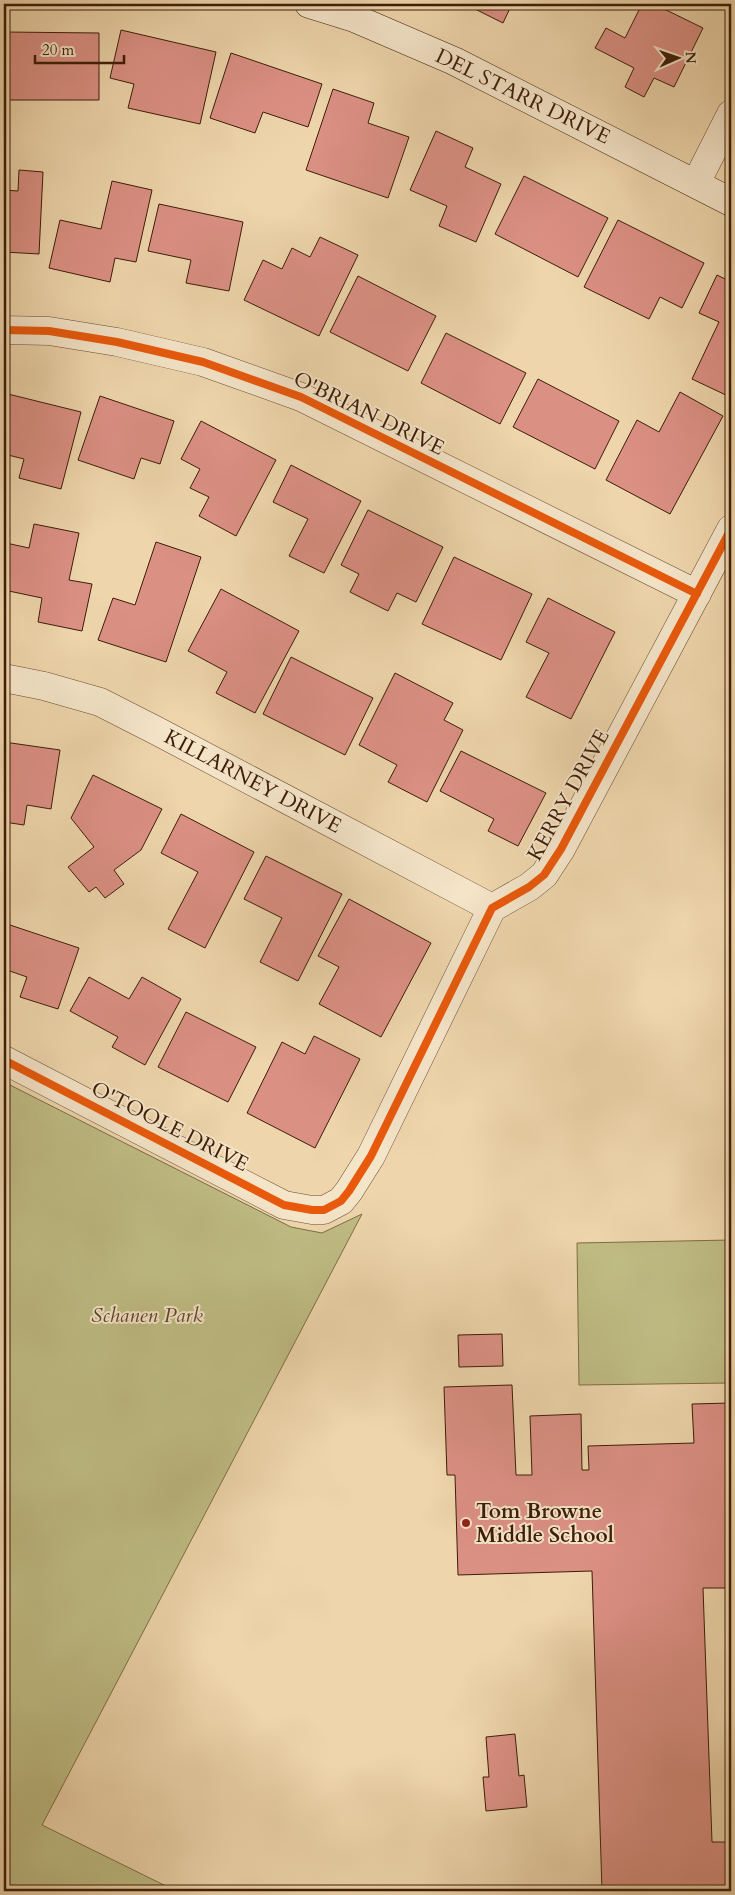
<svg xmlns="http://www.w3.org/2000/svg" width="735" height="1895" font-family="Cardo,serif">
	<rect width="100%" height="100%" fill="#eed5ab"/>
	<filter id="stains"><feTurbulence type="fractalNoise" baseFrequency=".004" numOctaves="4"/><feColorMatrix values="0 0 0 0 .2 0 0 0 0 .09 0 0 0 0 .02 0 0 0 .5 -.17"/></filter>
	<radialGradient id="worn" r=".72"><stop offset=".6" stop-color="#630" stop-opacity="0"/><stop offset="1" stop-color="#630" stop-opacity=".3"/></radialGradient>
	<path fill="#bfbc84" stroke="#7e6c46" d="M4,1082L291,1227L322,1233L362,1214L42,1825L172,1889L171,1891H4Z
		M731,1240V1383L579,1385L577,1243Z"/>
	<path fill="#db9084" stroke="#3d1d08" d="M465,4H512L503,23Z
		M642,4H654L703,28L674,87L654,78L644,97L625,87L634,68L595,48L606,28L625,38Z
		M121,30L216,52L200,124L128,108L134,84L110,78Z
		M5,32L99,33V100H5Z
		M231,53L322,84L308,127L263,112L255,133L210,118Z
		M333,89L374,103L368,123L409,137L388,198L306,170Z
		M436,131L473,148L465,167L501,184L476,242L439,226L447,206L410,190Z
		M19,170L43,172L39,254L4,252V190L18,191Z
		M524,176L608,218L578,277L495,234Z
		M112,181L152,190L136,262L115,258L110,282L49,268L60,220L101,229Z
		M159,204L243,222L229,291L186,283L191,260L148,251Z
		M618,220L704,263L682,308L660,297L649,319L584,287Z
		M320,237L358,255L319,336L244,300L263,260L282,269L292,248L310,257Z
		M717,275L731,282L730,397L692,379L719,322L699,313Z
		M358,276L436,316L408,371L330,332Z
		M446,333L526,373L500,424L421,383Z
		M538,379L619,421L595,469L513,427Z
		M680,392L723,416L670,514L606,480L637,420L659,432Z
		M4,393L81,412L61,489L19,478L24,459L4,454Z
		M100,396L174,421L160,464L141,458L134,479L78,460Z
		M201,421L276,460L236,536L199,516L209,497L190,488L200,469L181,459Z
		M291,465L361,501L324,573L289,556L308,519L273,502Z
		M368,510L443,547L416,602L397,593L388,611L350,592L359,574L341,565Z
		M34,524L79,533L69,580L92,584L82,631L38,622L42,598L4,590V557L6,543L29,548Z
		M156,542L201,557L166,662L98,640L113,598L135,605Z
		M454,557L532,594L501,660L422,624Z
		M221,589L299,631L255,713L216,693L227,672L188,651Z
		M548,598L615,632L571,719L526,697L549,653L526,642Z
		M291,657L373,698L345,755L263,714Z
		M395,673L453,703L444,720L463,730L427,802L388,782L397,765L359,745Z
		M4,742L60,750L51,809L27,805L24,825L4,822Z
		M461,751L546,793L518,846L488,831L494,819L440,791Z
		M93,775L162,809L141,850L114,870L124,884L105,898L96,887L89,892L68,867L94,847L71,818Z
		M181,814L254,852L205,948L168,929L198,872L161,853Z
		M266,856L342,894L298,981L260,962L282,918L244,899Z
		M349,899L431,943L381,1037L319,1004L339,967L318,956Z
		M4,923L79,948L58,1009L20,997L27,977L4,969Z
		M89,977L129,999L142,977L181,999L145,1065L112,1047L118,1037L70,1011Z
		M186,1012L256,1047L228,1102L158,1067Z
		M314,1036L360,1059L315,1148L247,1113L282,1042L305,1054Z
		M502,1334L503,1366L459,1367L458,1335Z
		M512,1385L516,1475H532L530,1416L581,1414L582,1470H589L588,1446L694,1443L692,1404L731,1403V1588H703L712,1842H731V1891H602L592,1571L458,1575L455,1475H447L444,1387Z
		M515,1734L519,1776L524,1775L527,1807L486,1811L483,1777H489L486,1737Z"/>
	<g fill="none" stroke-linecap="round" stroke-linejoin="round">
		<defs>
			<path id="street" d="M696,183L731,114
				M4,330L49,331L117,342L203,362L301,397L697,594
				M4,678L44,686L100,702L157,731L492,908
				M4,1060L284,1205L312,1210H324L341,1201L349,1191L371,1156L492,908L529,887L544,875L561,849L731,529"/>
			<path id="secondary" d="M309,4L354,18L454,61L731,202"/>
		</defs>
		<use href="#street" stroke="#694b31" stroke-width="29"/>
		<use href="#secondary" stroke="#3d1d08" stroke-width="29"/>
		<use href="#street" stroke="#f4e4c8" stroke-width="28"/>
		<use href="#secondary" stroke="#f4e4c8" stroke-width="28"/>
		<defs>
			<path id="cycleway" d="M4,330L49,331L117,342L203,362L301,397L697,594
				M4,1060L284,1205L312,1210H324L341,1201L349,1191L371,1156L492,908L529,887L544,875L561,849L731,529"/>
		</defs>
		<use href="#cycleway" stroke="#f4e4c8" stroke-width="11"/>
		<use href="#cycleway" stroke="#e8590c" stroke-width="8"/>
	</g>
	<circle fill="#8f2418" stroke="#f4e4c8" stroke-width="2" cx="466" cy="1523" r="5"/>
	<g text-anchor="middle" stroke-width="4" stroke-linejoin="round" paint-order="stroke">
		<g font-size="21" fill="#3d1d08" stroke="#f4e4c8">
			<text transform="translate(523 96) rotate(26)" y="7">DEL STARR DRIVE</text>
			<text transform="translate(369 413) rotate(26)" y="7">O'BRIAN DRIVE</text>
			<text transform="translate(253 781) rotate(28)" y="7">KILLARNEY DRIVE</text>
			<text transform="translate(568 795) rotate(-61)" y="7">KERRY DRIVE</text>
			<text transform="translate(170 1126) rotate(27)" y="7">O'TOOLE DRIVE</text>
		</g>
		<g font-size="21" font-style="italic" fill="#5e4527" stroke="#f4e4c8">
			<text x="147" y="1322">Schanen Park</text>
		</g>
		<g font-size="21" font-weight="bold" fill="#3d1d08" stroke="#f4e4c8" text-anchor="start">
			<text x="476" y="1518">Tom Browne<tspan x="476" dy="24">Middle School</tspan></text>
		</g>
	</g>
	<rect width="735" height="1895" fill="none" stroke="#eed5ab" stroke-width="20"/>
	<rect x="5" y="5" width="725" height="1885" fill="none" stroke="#3d1d08" stroke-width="2.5"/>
	<rect x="10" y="10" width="715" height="1875" fill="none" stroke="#3d1d08"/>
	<g transform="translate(678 58) rotate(88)" stroke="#f4e4c8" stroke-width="4" paint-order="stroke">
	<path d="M0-4L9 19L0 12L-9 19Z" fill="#3d1d08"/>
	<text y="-8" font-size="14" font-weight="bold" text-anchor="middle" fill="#3d1d08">N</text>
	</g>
	<path d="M35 55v8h89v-8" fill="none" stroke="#3d1d08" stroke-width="2.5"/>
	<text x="42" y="55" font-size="15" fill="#3d1d08" stroke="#f4e4c8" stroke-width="4" paint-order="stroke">20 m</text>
	<rect width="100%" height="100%" filter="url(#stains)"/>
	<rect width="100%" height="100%" fill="url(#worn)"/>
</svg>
